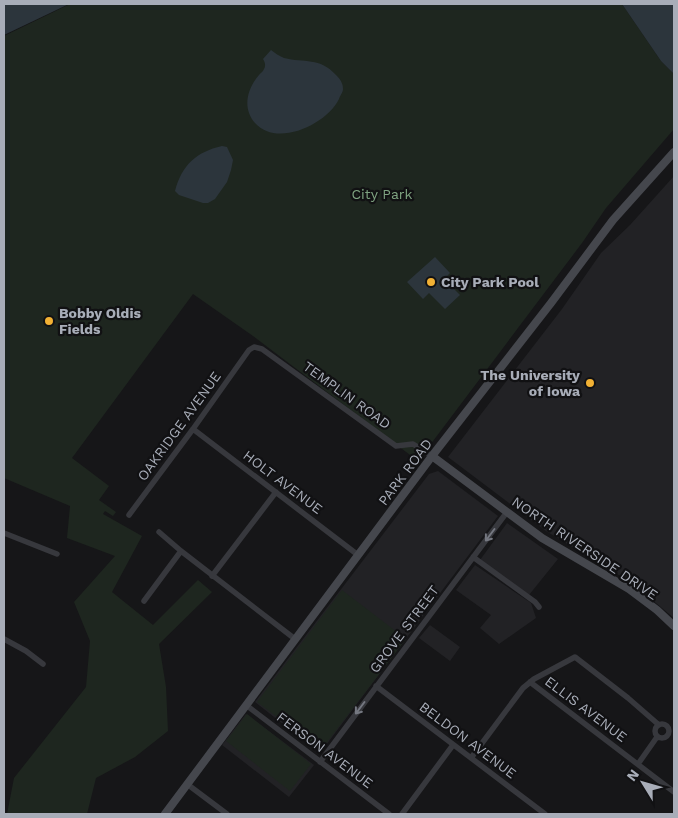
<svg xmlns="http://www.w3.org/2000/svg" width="678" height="818" font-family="'Work Sans',sans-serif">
	<rect width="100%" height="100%" fill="#161618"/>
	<path fill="#222225" d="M674,176V618L632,583L546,531L448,457L562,309L601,253L630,225Z
		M438,471L498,516L320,753L255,702L429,474Z
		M507,523L558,559L529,595L480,560Z
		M475,565L531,603L536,618L499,644L480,628L491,615L456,590Z
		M430,625L460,647L450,661L419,638Z
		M246,714L314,765L289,797L222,745Z"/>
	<path fill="#1e261f" d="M70,4H622L661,61L674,74V129L606,208L582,243L418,461L253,336L193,294L72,458L109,486L99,500L116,512L113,516L105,511L103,514L142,536L112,592L153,625L198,580L212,592L159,644L166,687L168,731L135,757L96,778L87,814H7L14,778L86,687L90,641L74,602L115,556L67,538L70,506L4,478V36Z
		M342,590L406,639L321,750L257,702Z
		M247,714L311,764L290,791L226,741Z"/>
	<path fill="#2c353c" d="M4,4H69L4,35Z
		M622,4H674V74L661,61Z
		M271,50C275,53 279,56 284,58C304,63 320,57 336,75C340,79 343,83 343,89C343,92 340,96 339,99C327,124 277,148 255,123C242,108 247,89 259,75C260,73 263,72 264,69C266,66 265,62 263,59Z
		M222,146L227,147L233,160L231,170L227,182L215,199L208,203H203L179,195L175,191C182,165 196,152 222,146Z
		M435,257L450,273L444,279L460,295L445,309L429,293L423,299L407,282Z"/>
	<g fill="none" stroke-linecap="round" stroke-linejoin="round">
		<path stroke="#37383d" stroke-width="5.5" d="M193,429L358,555
			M129,515L193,429L249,350L254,347L262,349L396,446L413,444L432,456
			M159,532L181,551L295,639
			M4,533L57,554
			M473,557L535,602L539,607
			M212,576L276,492
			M144,601L181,551
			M4,639L26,651L43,664
			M530,682L674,792
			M376,686L545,814
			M246,705L389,814
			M655 731a7 7 0 1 1 14 0a7 7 0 1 1-14 0Z
			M471,758L523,688L534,679L575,657L628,698L659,725
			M320,762L507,512
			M638,764L657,737
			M187,784L227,814
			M402,814L453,745"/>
		<path stroke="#45474d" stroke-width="8" d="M432,456L542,538L629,589L657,610L674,626
			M165,814L432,456L551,303L613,220L674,152"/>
	</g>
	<defs><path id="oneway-shaft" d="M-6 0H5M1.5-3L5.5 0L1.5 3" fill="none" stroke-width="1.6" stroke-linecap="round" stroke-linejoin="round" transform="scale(1.25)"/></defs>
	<g stroke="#757881">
		<use href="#oneway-shaft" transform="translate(490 535) rotate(127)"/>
		<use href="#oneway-shaft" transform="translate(360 708) rotate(127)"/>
	</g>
	<g fill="#f2b134" stroke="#111113" stroke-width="2">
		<circle cx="431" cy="282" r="5"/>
		<circle cx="49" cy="321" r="5"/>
		<circle cx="590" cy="383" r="5"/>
	</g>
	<g text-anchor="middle" stroke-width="4.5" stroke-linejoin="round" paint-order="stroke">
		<g font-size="14" fill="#7fa381" stroke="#111113">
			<text x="382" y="199">City Park</text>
		</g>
		<g font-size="14" font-weight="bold" fill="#a8adb8" stroke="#111113" text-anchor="start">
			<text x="441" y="287">City Park Pool</text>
			<text x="59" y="318">Bobby Oldis<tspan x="59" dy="16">Fields</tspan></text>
			<text x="580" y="380" text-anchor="end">The University<tspan x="580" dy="16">of Iowa</tspan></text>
		</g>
		<g font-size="14" fill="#a8adb8" stroke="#111113">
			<text transform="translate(347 395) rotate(36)" y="5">TEMPLIN ROAD</text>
			<text transform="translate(179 426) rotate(-54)" y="5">OAKRIDGE AVENUE</text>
			<text transform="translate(405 472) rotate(-53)" y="5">PARK ROAD</text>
			<text transform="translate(283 482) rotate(37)" y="5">HOLT AVENUE</text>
			<text transform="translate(585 548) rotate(34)" y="5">NORTH RIVERSIDE DRIVE</text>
			<text transform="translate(404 629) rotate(-53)" y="5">GROVE STREET</text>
			<text transform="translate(586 709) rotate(37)" y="5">ELLIS AVENUE</text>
			<text transform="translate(468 740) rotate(37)" y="5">BELDON AVENUE</text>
			<text transform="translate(325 750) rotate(37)" y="5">FERSON AVENUE</text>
		</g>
	</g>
	<rect width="678" height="818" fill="none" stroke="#a8adb8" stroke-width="10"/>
	<g transform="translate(643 783) rotate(307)" stroke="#111113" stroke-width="4" paint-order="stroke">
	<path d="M0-4L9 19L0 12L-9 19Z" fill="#a8adb8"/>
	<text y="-8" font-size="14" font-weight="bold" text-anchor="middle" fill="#a8adb8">N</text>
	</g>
</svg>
